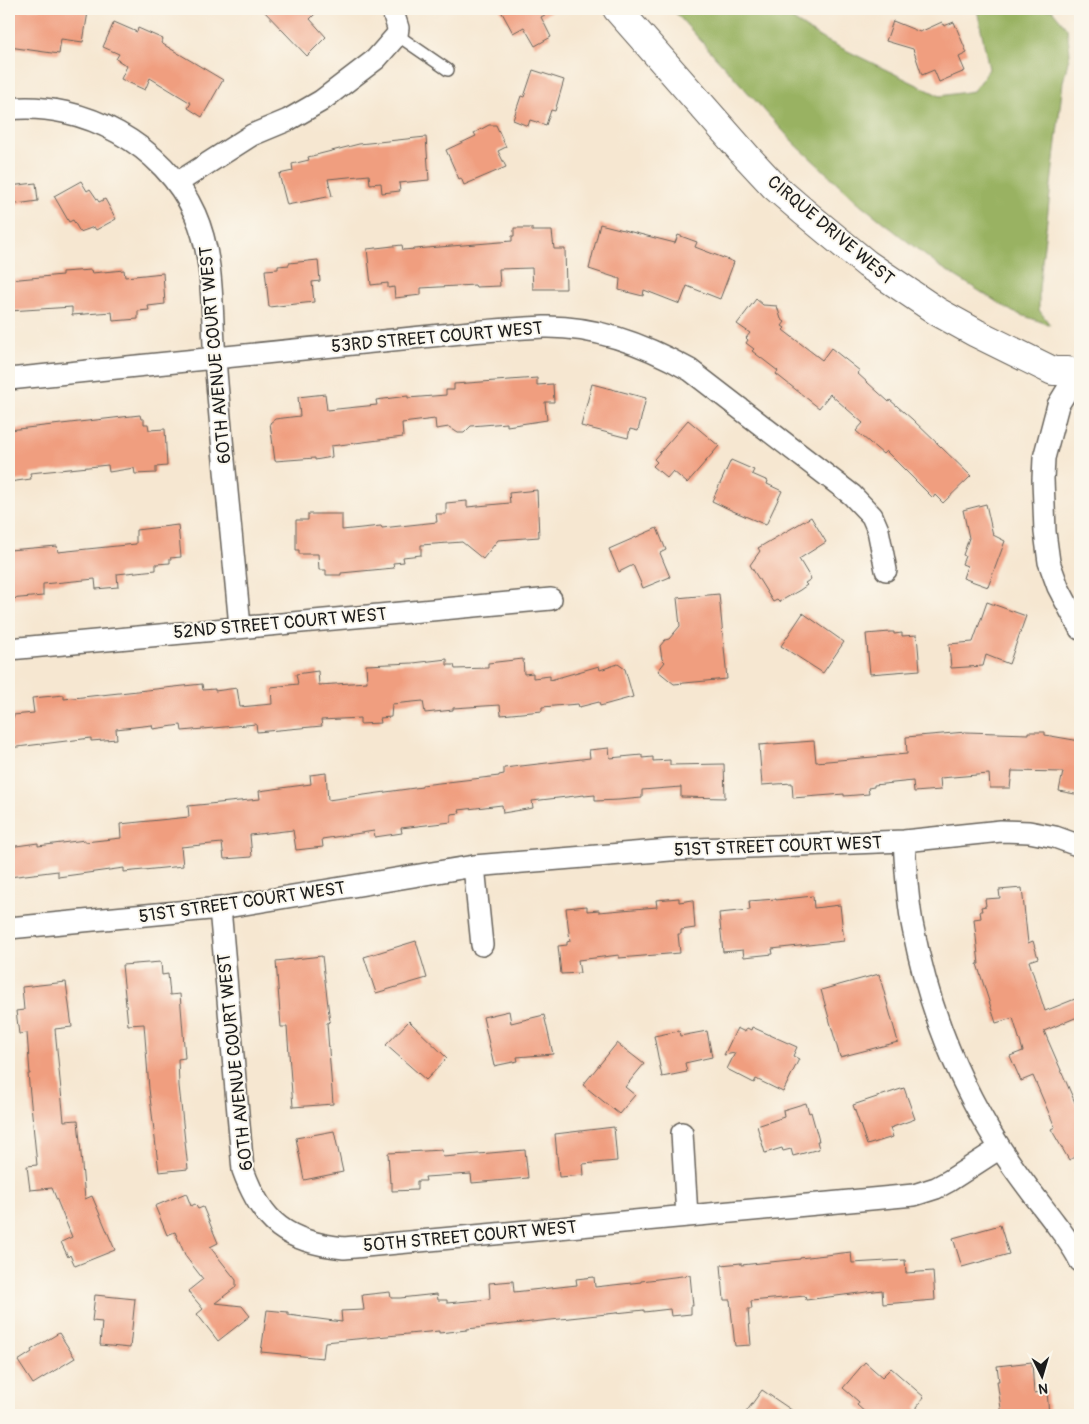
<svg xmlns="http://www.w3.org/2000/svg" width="1089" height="1424" font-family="Pangolin,sans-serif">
	<rect width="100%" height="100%" fill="#fbf7ec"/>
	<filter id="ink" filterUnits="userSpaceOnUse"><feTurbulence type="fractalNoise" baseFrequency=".02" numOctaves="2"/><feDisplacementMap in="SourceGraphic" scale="10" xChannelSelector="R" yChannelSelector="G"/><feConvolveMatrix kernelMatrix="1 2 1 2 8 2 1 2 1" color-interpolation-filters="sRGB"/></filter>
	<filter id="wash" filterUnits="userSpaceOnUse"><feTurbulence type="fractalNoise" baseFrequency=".0096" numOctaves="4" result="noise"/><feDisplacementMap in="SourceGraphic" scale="20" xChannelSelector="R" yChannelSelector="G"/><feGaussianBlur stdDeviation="1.12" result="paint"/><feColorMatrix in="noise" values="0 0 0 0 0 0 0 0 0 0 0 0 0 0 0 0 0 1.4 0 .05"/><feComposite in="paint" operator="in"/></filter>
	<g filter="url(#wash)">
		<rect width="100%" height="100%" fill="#f6e7d1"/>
		<path fill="#99b262" stroke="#5a673f" d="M672,9H776L821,38L940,96L973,91L989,69L977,9L1052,10L1067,28L1070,53L1063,82L1039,288V310L1050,325L1013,312L936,264L860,204L794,143Z"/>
		<g id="blocks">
			<path fill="#f09e7f" d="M32,9H68L88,12L83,42L61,39L59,54L9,47V11Z
				M262,9H320L310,19L326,37L307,56Z
				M500,9H556L541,17L551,37L535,46L524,27L513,33Z
				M893,21L920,32L942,22L944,26L954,22L967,53L959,57L965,71L939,82L934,70L922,75L913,49L886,41Z
				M114,22L137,32L138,28L163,39L161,43L223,80L202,117L188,108L191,103L150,78L145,90L121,79L127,66L116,59L119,54L103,47Z
				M533,70L564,80L555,111L551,110L546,125L530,120L528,126L513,120L521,96L524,97Z
				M489,125H496L506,147L498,151L506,167L464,185L461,178L459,179L446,150L476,136L474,133Z
				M426,137L429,180L399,183L400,191L382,193L381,183L370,184L369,175L328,179L332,196L287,205L279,174L293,171L292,164L309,160L308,157L359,144Z
				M81,181L87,191L90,189L99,202L105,199L116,219L96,230L94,227L80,232L73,220L69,222L54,196Z
				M36,183L38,201L9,205V186Z
				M600,224L675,243L678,235L697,242L695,247L734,262L720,299L687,286L680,304L644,290L643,296L619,290L620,279L589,269Z
				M514,228H532V231H552L554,249H565L566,289H533L532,268L499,269L500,286L476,287L475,285L421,288V295L395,298L394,287L388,288V283L371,285L367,249L402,245L403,250L512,241V236H514Z
				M318,260L320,281L312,282L314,302L269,307L265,270L278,269V266L289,265V263Z
				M91,270L92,273L124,270L125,277L163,273L165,304L148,306L149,310L138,311V319L113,321L112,312L72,315V307L9,311V280L62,275V272Z
				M756,299L763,305L777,306L781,319L785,322L782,326L785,328L783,330L822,360L831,348L860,371L857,373L889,402L890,400L912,419L971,476L943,503L935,495L933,498L886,451L883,454L856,431L863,423L830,394L819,408L776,374L778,371L752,351L754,349L746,343L748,340L746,338L750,333L737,324Z
				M537,378V385L553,384L554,402H545L547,420L507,426V423L471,426L464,433H458L449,427L436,429L435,419L402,423L403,437L331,446L332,457L315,460V458L275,461L270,423L275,419L300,416L298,397L325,394L327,410L377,405L376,400L408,396V398L446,395V390H454V384Z
				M592,384L646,398L638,431L630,429L628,438L581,426Z
				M140,415L141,419H144V424H148L149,430L165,429L167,466L156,467V473L135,474L134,468L109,472L108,465L30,473L31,479L9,482V430Z
				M688,420L719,446L687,483L673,471L667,478L653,466L657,462L654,459Z
				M731,460L754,470L752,474L768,481L767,484L782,491L766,525L733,511L712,501Z
				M537,490L539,537L498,540L483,559L462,542L421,545V555L403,557L404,562L393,563L394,568L341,573V575H326V570H319L318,554H299V550H296V520H308V514H342V530L381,526L382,528L437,522L436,514H446V503L467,501V507L510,503L509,493Z
				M986,504L993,535L1005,541L988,587L963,578L967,566L962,564L965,556L963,555L969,538L963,510Z
				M811,517L826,542L799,559L811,579L805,583L807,585L800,590L779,602L777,600L773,602L750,565L760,551L758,548Z
				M178,525L181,557L170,558V563L156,564V570L117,574L118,587L96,589L95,579L43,584V596L9,599V550L57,546L58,552L136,544V530Z
				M657,528L666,550L660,553L670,577L643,588L633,565L619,572L609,549Z
				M719,594L727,679L674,684L658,671L665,662L662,659L660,646L665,640L669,639L680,626L677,598Z
				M987,602L1026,616L1009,664L986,655L983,666L951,668L949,644L973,642Z
				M803,613L844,642L823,673L781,646Z
				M890,632H894V634L902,633V636L917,635L920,670L870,674L866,634Z
				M447,659V665H454L455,669L488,668V663L523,659L524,674L533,673V678L550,676V680L599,666L600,670L618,664L625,669L633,697L600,706L599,702L579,707L578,704L542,707V711L501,715L500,705L453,708V710L425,713L423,701L392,704L391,717L380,718L381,723L360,724V718L321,720L322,726L257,732L256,724L182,731L181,725L153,729L152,725L116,729L117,739L91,741V738L9,748V730H11L10,718L14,717L13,715L34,713L32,698L64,695V699L202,684L203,690L215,689V691L237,688L240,707L272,704L271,687L298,684L296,674L318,671L319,685L367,682L366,665L413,663Z
				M966,732L1028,734V732H1045V735L1080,741V795L1059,791L1063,772L1012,771L1010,788H990L989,774L940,778L941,790L914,792L913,781L874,785V787L868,788L869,794L844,796V794L793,798L792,783L762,785L759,745L814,741L816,762L907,754L906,737Z
				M609,748L610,758L642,755V758L653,757V761L670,760V765L724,764L725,798L681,797V787L642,790V798L619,800L595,801V795L584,796V795L532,801L533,808L503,813L502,805L459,810L460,813L451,814V822L401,828L402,833L375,837L374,831L322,839L323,847L296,850L293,830L250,835L252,857L224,859L222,843L181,847L183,866L124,872V868L58,877V871L9,877V847L38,843V846L85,840V842L121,838L120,824L189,817L188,806L260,799L259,791L311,784L310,775L326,773L328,800L422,787V785L499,776V775L504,774V768L590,758L589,750Z
				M1022,888L1028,943L1033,941L1038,958L1029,961L1045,1011L1080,997V1016L1044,1031L1080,1114V1154L1069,1160L1051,1129L1055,1127L1033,1076L1021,1081L1010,1056L1023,1051L1013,1018L996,1023L977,964H979L974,919L981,918L980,911H982L981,907L986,906L985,899L1000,898L999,890Z
				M813,896L814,908L840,905L844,941L772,949L773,954L744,957L743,950L723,952L719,913L750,910L749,901L776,899V900Z
				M679,898V902L693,900L695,928L681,930V934H678L680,953L619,958V955L578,960L580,973L561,974L558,946L567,945V942L570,941L566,908L587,906V911L599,910V912L657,907L656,900Z
				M416,941L427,978L376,993L364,957Z
				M322,956L330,1022L327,1023L333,1104L293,1107L287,1027H281L276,961Z
				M161,962L162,975L168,974L170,995L180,994L185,1058L178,1059L179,1086L188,1169L159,1172L149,1089L144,1024L128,1025L122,965Z
				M879,974L898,1042L840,1057L821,990Z
				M66,982L72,1027L55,1029L64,1121L78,1120L85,1199L92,1196L115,1250L75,1266L70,1255L68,1257L61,1242L72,1237L52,1188L30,1190L27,1166L37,1165L28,1074H30L27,1033L19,1034L16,1011L24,1010L22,987Z
				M509,1011L511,1023L544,1015L553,1054L517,1057L518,1061L494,1066L483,1017Z
				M409,1021L447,1058L426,1080L386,1045Z
				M752,1027L797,1047L793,1056L799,1059L783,1092L756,1079L754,1083L727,1069L735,1053L724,1055L737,1028L745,1032L747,1028L751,1030Z
				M679,1031L680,1036L707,1031L712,1057L685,1063L687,1072L662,1077L654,1036Z
				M617,1043L644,1064L625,1087L635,1095L619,1114L583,1085Z
				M904,1088L915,1119L890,1128L893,1137L867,1145L853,1105Z
				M806,1103L809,1113L811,1112L819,1141H817L819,1149L793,1156L791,1149L783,1151L782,1148L765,1153L757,1126L784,1117L783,1110Z
				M614,1127L617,1161L583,1164L584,1175L559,1177L555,1134Z
				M334,1131L343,1172L304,1180L296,1138Z
				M442,1150L443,1157L525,1150L528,1178L472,1183L471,1174L425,1177L426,1181H417V1190L392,1191V1182L390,1183L388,1153Z
				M186,1193L191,1206L195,1204L198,1209L203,1207L218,1243L210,1247L236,1280V1287L215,1303L242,1306L250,1316L218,1341L197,1314L203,1309L188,1291L203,1279L186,1257L175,1232L167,1235L155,1206Z
				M1000,1225L1009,1254L962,1267L953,1238Z
				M851,1252L852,1263L905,1260L906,1273L933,1271L935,1300L883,1304L882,1290L806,1300L805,1296L751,1301L752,1309H748L751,1345L735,1346L730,1300H724L721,1265L741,1263V1265L800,1259V1258Z
				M690,1275L693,1306H691V1314L671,1316L670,1309L644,1312V1310L467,1329V1330L439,1333V1331L325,1342L323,1358L261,1352L267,1310L288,1312V1315L342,1322L341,1311L364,1310L362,1295L390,1292L391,1298H400L437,1294L438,1300H447V1303L490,1299L489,1283L513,1281L514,1292L577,1285L576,1279L594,1277L595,1287L641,1282V1281Z
				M95,1295L135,1299L130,1348L100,1345L102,1322L92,1321Z
				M59,1333L75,1358L33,1384L18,1361L32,1352L31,1350Z
				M865,1362L882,1377L891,1368L924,1397L916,1407L917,1415H868L857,1405L859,1402L843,1388Z
				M1032,1362L1034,1393L1047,1391L1049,1415H1002L997,1381H999L997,1366Z
				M762,1390L799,1415H744Z"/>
		</g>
	</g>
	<g filter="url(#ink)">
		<use href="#blocks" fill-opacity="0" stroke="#68635b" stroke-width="1"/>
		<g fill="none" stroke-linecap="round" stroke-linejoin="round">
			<defs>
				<path id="lane" d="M397,35L448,70"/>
				<path id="street" d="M9,109C83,101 164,145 195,214C215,259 211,311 215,359C222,448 232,537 240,627
					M177,183L252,135L288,120L321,101L376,59L397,35L398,28L392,9
					M1077,374L1058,405L1044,458L1043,479L1045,532L1049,562L1058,587L1080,629
					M9,379L471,332C496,330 520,328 544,327C596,326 646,345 690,370L852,495L872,516L878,530L886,570
					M9,649L551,599
					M904,841C906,870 907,899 913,928C928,1005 957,1080 999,1146C1016,1173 1036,1198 1055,1223C1064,1235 1074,1248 1080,1261
					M474,866L482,945
					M220,908L243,1170C262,1223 287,1242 344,1248L914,1195L936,1188L949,1181L1000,1148
					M9,928L220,908L474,866L670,850L904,841L1001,831L1029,832L1055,837L1080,846
					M682,1133L687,1216"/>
				<path id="secondary" d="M617,9L748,158L775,187L804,212L867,264L938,312L976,333L1053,371H1068L1080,375"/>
			</defs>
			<use href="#lane" stroke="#68635b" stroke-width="14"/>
			<use href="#street" stroke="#68635b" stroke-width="24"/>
			<use href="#secondary" stroke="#68635b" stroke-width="30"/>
			<use href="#lane" stroke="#fff" stroke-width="11"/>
			<use href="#street" stroke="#fff" stroke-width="21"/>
			<use href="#secondary" stroke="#fff" stroke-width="28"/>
		</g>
	</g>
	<g text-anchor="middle" stroke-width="4" stroke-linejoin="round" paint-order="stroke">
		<g font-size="18" fill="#1c1c1c" stroke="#fbf7ec">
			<text transform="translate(831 230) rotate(40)" y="6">CIRQUE DRIVE WEST</text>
			<text transform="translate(437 337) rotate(-5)" y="6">53RD STREET COURT WEST</text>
			<text transform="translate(215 355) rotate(-95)" y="6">60TH AVENUE COURT WEST</text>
			<text transform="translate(280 623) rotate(-5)" y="6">52ND STREET COURT WEST</text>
			<text transform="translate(778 846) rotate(-2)" y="6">51ST STREET COURT WEST</text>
			<text transform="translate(242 902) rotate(-8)" y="6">51ST STREET COURT WEST</text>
			<text transform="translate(235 1062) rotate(-96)" y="6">60TH AVENUE COURT WEST</text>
			<text transform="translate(470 1236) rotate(-5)" y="6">50TH STREET COURT WEST</text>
		</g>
	</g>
	<rect width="1089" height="1424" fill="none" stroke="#fbf7ec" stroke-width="30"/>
	<g transform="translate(1042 1376) rotate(175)" stroke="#fbf7ec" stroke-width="4" paint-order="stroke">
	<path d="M0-4L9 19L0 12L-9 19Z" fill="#1c1c1c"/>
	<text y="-8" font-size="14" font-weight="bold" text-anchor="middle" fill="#1c1c1c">N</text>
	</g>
</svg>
